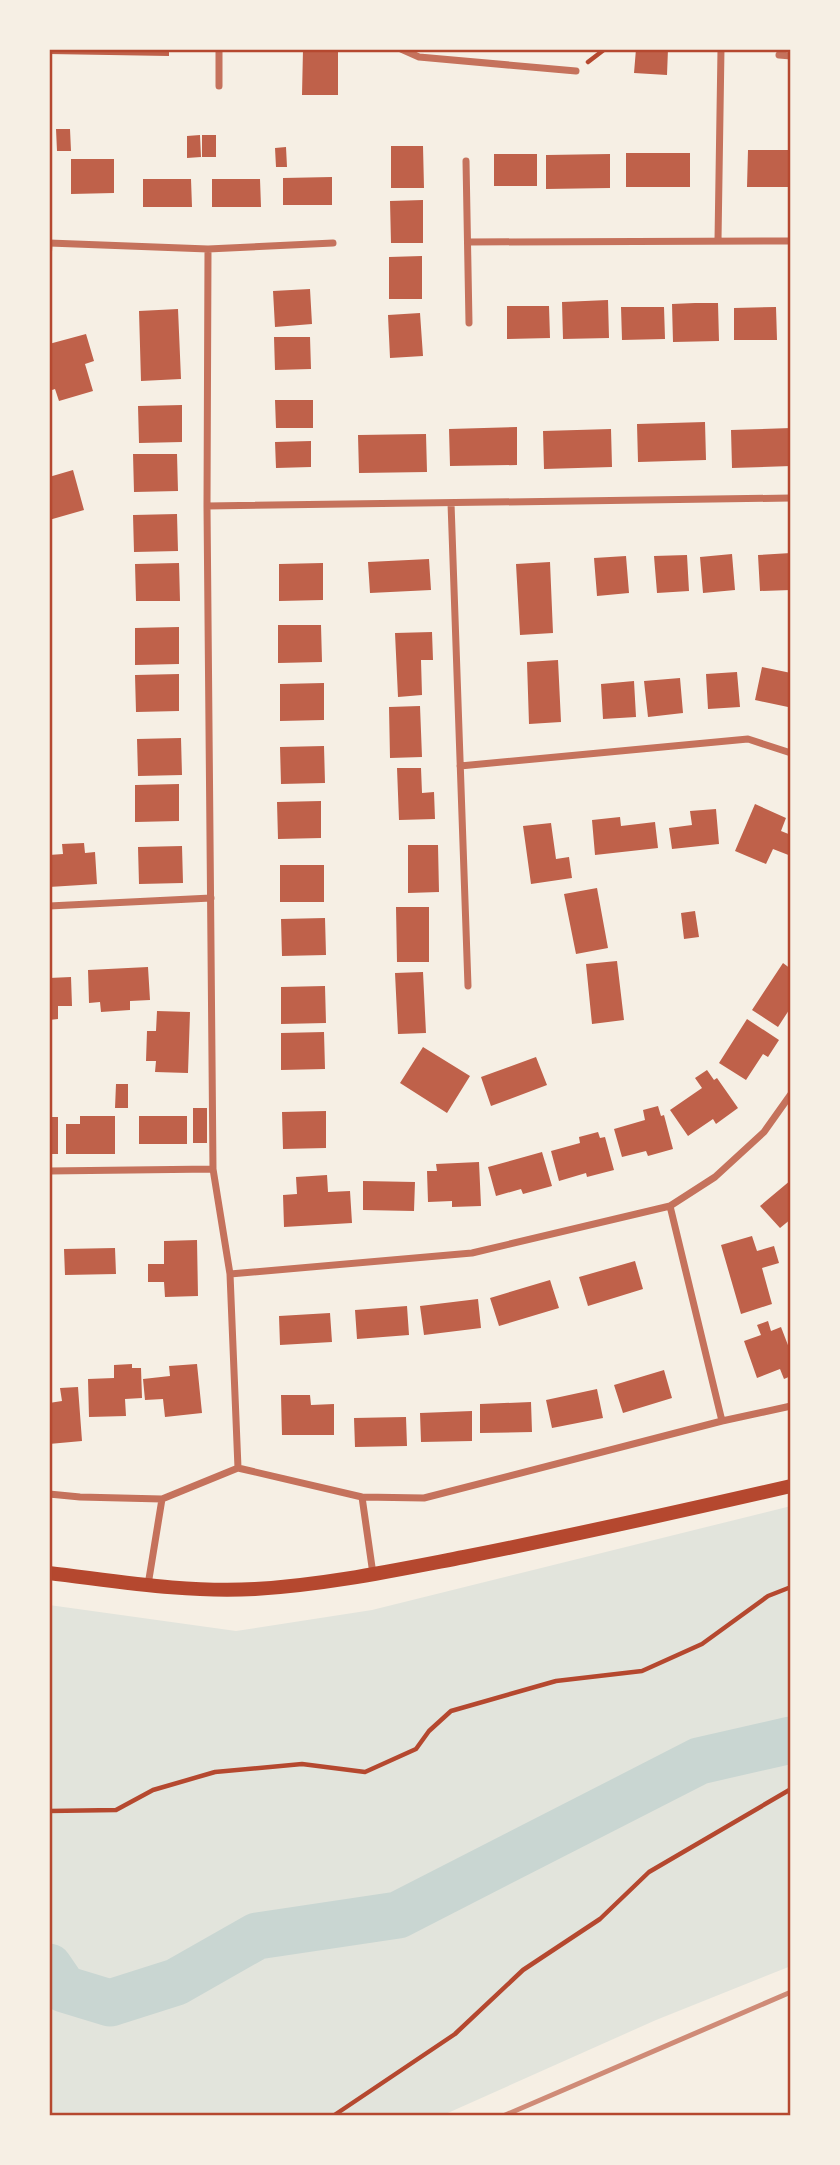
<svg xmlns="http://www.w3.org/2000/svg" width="840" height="2165" font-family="Manrope,sans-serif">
	<rect width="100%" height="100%" fill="#f6efe4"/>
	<path fill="#e2e4dc" d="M791,1506V1966L656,2020L441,2116H49V1605L236,1631L372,1610Z"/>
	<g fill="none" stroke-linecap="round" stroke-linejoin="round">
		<path stroke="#c9d6d2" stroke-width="47" d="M49,1967L64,1989L110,2003L176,1982L257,1936L398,1915L699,1761L791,1740"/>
	</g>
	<path fill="#bf614a" d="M49,49H169V56L49,54Z
		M303,49H338V95H302Z
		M636,49H668L667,75L634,73Z
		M56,129H70L71,151H57Z
		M200,135L201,157L187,158V136Z
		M202,135H216V157H202Z
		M391,146H423L424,188H391Z
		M286,147L287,167H276L275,148Z
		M748,150H791V187H747Z
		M626,153H690V187H626Z
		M494,154H537V186H494Z
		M610,154V188L546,189V155Z
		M71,159H114V193L71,194Z
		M332,177V205H283V178Z
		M143,179H191L192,207H143Z
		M212,179H260L261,207H212Z
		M423,200V243H391L390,201Z
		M422,256V299H389V257Z
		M310,289L312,324L275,327L273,291Z
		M608,300L609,338L563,339L562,302Z
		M788,300H791V337H788Z
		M695,303H718L719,341L673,342L672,304Z
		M507,306H549L550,338L507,339Z
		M621,307H664L665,339L622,340Z
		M776,307L777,340H734V308Z
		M178,309L181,379L141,381L139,311Z
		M420,313L423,356L390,358L388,315Z
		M86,334L94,361L85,364L93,391L59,401L55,389L49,391V344Z
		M274,337H310L311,369L275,370Z
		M275,400H313V428H276Z
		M182,405V442L139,443L138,406Z
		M705,422L706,460L638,462L637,424Z
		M517,427V465L450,466L449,429Z
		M791,428V466L732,468L731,430Z
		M611,429L612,467L544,469L543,431Z
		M426,434L427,472L359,473L358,435Z
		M311,441V467L276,468L275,442Z
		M133,454H177L178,491L134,492Z
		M73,470L84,510L49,520V477Z
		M177,514L178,551L134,552L133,515Z
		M791,553V590L760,591L758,555Z
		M732,554L735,590L703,593L700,557Z
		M687,555L689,591L657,593L654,556Z
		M626,556L629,593L597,596L594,558Z
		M429,559L431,590L370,593L368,562Z
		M550,562L553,633L520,635L516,564Z
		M179,563L180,601H136L135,564Z
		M323,563V600L279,601V564Z
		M278,625H321L322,662L278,663Z
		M179,627V664L135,665V628Z
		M432,632L433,660H421L422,695L398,697L395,633Z
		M558,660L561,722L529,724L527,662Z
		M762,667L791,673L788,707L755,700Z
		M737,672L740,707L708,709L706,674Z
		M179,674V711L136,712L135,675Z
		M680,678L683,713L648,717L644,681Z
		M634,681L636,717L603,719L601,684Z
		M324,683V720L280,721V684Z
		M420,706L422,757L390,758L389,707Z
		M181,738L182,775L138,776L137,739Z
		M324,746L325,783L281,784L280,747Z
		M397,768H421L422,793L434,792L435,819L399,820Z
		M179,784V821L135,822V785Z
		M321,801V838L278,839L277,802Z
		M755,804L786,818L781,831L791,835V856L773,849L766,864L735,851Z
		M716,809L719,844L672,849L669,828L692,825L690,811Z
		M620,817L621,826L655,822L658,848L595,855L592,820Z
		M551,823L556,859L569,857L572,878L531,884L523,826Z
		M84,843L85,853L95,852L97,884L49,887V855L63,854L62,844Z
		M408,845H438L439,892L408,893Z
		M182,846L183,883L139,884L138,847Z
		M280,865H324V902H280Z
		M597,888L608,948L576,954L564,894Z
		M396,907H429V962H397Z
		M695,911L699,937L684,939L681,913Z
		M325,918L326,955L282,956L281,919Z
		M617,961L624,1020L592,1024L586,964Z
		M783,963L791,969V1007L778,1027L752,1010Z
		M148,967L150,1000L130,1001V1010L101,1012L100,1002L89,1003L88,970Z
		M423,972L426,1033L398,1034L395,973Z
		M71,977L72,1006H58V1019L49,1020V978Z
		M325,986L326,1023L281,1024V987Z
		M157,1011L190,1012L188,1073L155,1072L156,1061H146L147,1031H156Z
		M747,1019L779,1040L768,1057L763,1054L746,1080L719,1063Z
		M324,1032L325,1069L281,1070V1033Z
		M423,1047L470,1076L447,1113L400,1083Z
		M536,1057L547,1085L491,1106L481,1077Z
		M707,1070L714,1080L717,1078L738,1108L716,1124L713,1119L688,1136L670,1110L702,1088L695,1078Z
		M116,1084H128V1108H115Z
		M658,1106L661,1116L664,1115L673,1149L648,1156L646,1151L622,1157L614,1129L645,1120L643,1110Z
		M193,1108H207V1143H193Z
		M326,1111V1148L283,1149L282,1112Z
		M80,1116H115V1154H66V1124H80Z
		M139,1116H187V1144H139Z
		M49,1117H58V1154H49Z
		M598,1132L600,1138L605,1137L614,1170L587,1177L586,1173L559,1181L551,1151L580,1143L579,1137Z
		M542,1152L552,1186L523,1194L521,1189L496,1196L488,1167Z
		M479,1162L481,1206L452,1207V1201L428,1202L427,1171H437L436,1164Z
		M327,1175L328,1192L350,1191L352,1223L284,1227L283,1195L297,1194L296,1177Z
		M791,1180V1219L780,1228L760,1206Z
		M363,1181L415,1182L414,1211L363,1210Z
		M752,1236L757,1251L774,1246L779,1263L762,1268L772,1304L741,1314L721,1245Z
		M197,1240L198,1296L165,1297L164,1282H148V1264H164V1241Z
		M115,1248L116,1274L65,1275L64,1249Z
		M635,1261L643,1289L588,1306L579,1277Z
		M550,1280L559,1308L499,1326L490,1298Z
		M478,1299L481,1328L424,1335L420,1306Z
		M407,1306L409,1335L357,1339L355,1310Z
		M330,1313L332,1342L280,1345L279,1316Z
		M768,1321L771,1331L781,1327L791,1353V1376L784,1379L780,1369L757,1378L744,1341L761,1335L757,1325Z
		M132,1364V1368H141L142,1398L125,1399L126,1416L89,1417L88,1379L114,1378V1365Z
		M197,1364L202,1413L165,1417L163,1399L145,1400L143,1379L170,1376L169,1366Z
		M664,1370L672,1398L623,1413L614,1385Z
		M78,1387L82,1441L49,1444V1403L62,1401L60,1388Z
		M597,1389L603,1418L552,1428L546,1400Z
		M281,1395H310L311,1405L334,1404V1435H282Z
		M531,1402L532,1432L480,1433V1404Z
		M472,1411V1441L421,1442L420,1413Z
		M406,1417L407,1446L355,1447L354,1418Z"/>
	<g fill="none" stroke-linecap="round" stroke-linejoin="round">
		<path stroke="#b5482f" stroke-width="4.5" d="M588,62L605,49
			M49,1811L116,1810L153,1790L215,1772L302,1764L365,1772L416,1749L429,1731L451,1711L556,1681L642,1671L702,1644L768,1596L791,1587
			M333,2116L455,2034L523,1970L600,1919L649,1872L791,1789"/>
		<path stroke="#c5725c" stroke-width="5" d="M49,260L50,244"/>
		<path stroke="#c5725c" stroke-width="7" d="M401,49L419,57L576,71
			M779,55L791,56
			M219,86V49
			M466,161L469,323
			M718,240L721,49
			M469,242L791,241
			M49,243L208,249L333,243
			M451,503L468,986
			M207,506L791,498
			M460,766L748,739L791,753
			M49,906L211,898
			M49,1171L213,1169
			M670,1206L722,1421
			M230,1274L472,1253L670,1206L715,1177L764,1132L791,1094
			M238,1468L362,1497L424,1498L722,1421L791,1406
			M49,1494L80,1497L162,1499
			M362,1497L373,1574
			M148,1585L162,1499L238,1468L230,1274L213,1169L207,506L208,249"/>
		<path stroke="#b5482f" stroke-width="14" d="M49,1573C117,1581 186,1593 255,1589C325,1585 396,1570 464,1557C574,1535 682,1511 791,1486"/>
		<path stroke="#cf8b77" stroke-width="5" d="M503,2116L791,1992"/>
	</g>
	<rect width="840" height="2165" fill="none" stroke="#f6efe4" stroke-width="102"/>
	<rect x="51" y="51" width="738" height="2063" fill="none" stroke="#b5482f" stroke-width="2.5"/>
</svg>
